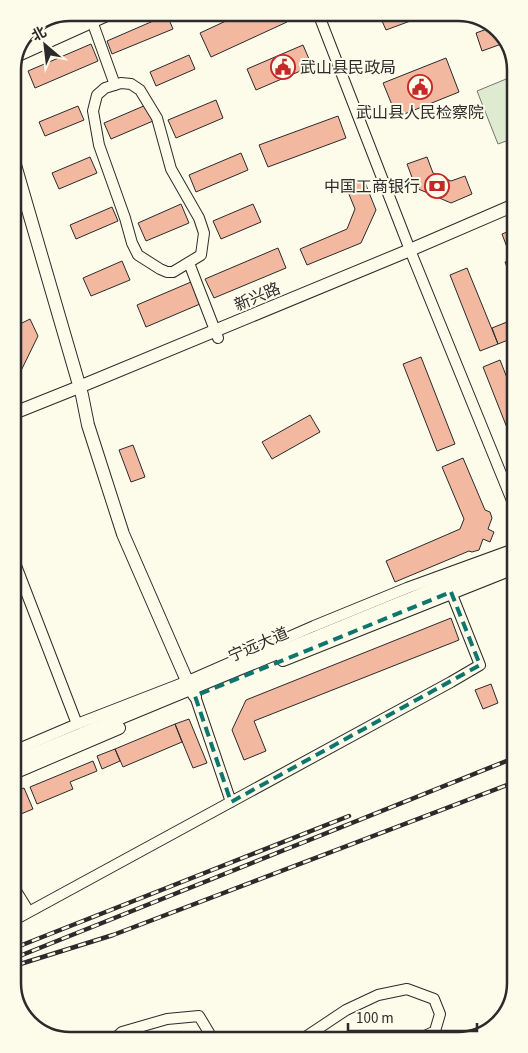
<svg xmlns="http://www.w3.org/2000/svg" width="528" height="1053" font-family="'Source Sans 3','Noto Sans SC',sans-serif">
	<rect width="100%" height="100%" fill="#fdfbea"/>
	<path fill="#deebd1" stroke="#74746e" d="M511,77L512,139L498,144L477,91Z"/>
	<path fill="#f2b8a0" stroke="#2b2b2b" d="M243,13H283L287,22L211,57L200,33Z
		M382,13H432L386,30L379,14Z
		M167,15L173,29L112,54L107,41Z
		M495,26L507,42L482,51L476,33Z
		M91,44L98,61L35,88L28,71Z
		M303,45L312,66L256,90L247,69Z
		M189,55L195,69L156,86L150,72Z
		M446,58L459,92L397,117L383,83Z
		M216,100L223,118L176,138L168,120Z
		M146,105L153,121L111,139L104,123Z
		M78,106L84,120L45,136L39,122Z
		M338,116L346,138L268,167L259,145Z
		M241,153L248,170L196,192L189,175Z
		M90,157L97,173L59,189L52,173Z
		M427,157L433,173L451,181L465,176L472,194L451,203L416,188L407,164Z
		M364,180L376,210L361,243L307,265L300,249L347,229L355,209L346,187Z
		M181,204L189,223L146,241L138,223Z
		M253,204L261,222L221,239L213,221Z
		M112,207L118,221L76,239L70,225Z
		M512,230V249L508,250L502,234Z
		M278,248L286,268L214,298L205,279Z
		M512,260V280L505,262Z
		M122,261L130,280L91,296L83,278Z
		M467,268L498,344L480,351L450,275Z
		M191,282L200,304L146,327L137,305Z
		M30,319L38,336L17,379L14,380V327Z
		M512,320L513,338L498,344L492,328Z
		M421,357L455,444L437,451L403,364Z
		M500,360L513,393V443L483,367Z
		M310,415L320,432L272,459L262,442Z
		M133,445L145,477L131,482L119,450Z
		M463,458L485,510L490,512L492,518L488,529L494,532L490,542L483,539L479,550L472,552L469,551L395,582L386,561L460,529L464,519L442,467Z
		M451,618L459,640L254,721L266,751L244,760L232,730L246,700Z
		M491,684L498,703L483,709L475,690Z
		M189,719L207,763L193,768L175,724Z
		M175,724L182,742L123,767L115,749Z
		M115,749L120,761L102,769L97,756Z
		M93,761L97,771L70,782L73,789L37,804L30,787Z
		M24,788L33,809L16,816V791Z"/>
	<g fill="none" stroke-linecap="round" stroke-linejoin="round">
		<defs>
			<path id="minor" d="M318,13L410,250L513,503
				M92,21L115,85
				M121,83L131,84L140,90L157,118L171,169L199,218L204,233L201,255L173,272H167L160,269L138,255L132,243L125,218L99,145L93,111L97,95L105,88Z
				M189,263L218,338
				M15,563L77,724
				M195,696L231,802
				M16,750L77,724L188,681L314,626L407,588L514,549
				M16,891L29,912
				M16,919L451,682L480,665L451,592
				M304,1038L346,1010L378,995L407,989L434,999L440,1014L435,1031L423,1037
				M113,1040L122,1032L167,1019L199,1016L211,1036L224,1039"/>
			<path id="major" d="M25,39L82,13
				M18,55L111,13
				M13,158L82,395L88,425L123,534L191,690L195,696
				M14,413L79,387L410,250L512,206
				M283,660L514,568
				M16,761C182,693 347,623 514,557
				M16,772L119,728"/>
		</defs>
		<use href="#minor" stroke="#2b2b2b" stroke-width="12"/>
		<use href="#major" stroke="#2b2b2b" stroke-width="14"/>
		<use href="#minor" stroke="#fdfbea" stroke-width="10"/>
		<use href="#major" stroke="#fdfbea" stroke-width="12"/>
		<defs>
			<path id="rail" d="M17,947L349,816
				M17,957L514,758
				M17,965L113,935L515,782"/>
		</defs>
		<use href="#rail" stroke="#2b2b2b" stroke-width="4.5"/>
		<use href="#rail" stroke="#fdfbea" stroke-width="2.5" stroke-dasharray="8" stroke-linecap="butt"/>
	</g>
	<path fill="none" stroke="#0f766e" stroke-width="4" stroke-dasharray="10 6" stroke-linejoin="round" d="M451,592L480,665L231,802L195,696Z"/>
	<defs>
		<symbol id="civic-ring" viewBox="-11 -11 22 22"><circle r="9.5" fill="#fdfbea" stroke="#c62828" stroke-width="1.5"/><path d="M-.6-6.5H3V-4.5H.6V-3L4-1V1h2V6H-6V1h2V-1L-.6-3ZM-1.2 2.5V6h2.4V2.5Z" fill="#c62828"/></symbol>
		<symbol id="bank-ring" viewBox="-11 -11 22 22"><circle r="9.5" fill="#fdfbea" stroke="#c62828" stroke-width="1.5"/><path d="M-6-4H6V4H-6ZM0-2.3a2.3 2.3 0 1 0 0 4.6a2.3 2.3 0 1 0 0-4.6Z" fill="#c62828"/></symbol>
	</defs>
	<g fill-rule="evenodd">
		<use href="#civic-ring" x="269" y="53" width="28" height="28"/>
		<use href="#civic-ring" x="406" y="73" width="28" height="28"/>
		<use href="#bank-ring" x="423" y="172" width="28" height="28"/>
	</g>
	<g text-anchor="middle" stroke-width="4" stroke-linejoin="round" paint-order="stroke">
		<g font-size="16" fill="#2b2b2b" stroke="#fdfbea" text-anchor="start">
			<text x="300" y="73">武山县民政局</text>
			<text x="420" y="118" text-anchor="middle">武山县人民检察院</text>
			<text x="420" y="192" text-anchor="end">中国工商银行</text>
		</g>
		<g font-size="16" fill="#2b2b2b" stroke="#fdfbea">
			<text transform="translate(257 296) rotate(-23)" y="6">新兴路</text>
			<text transform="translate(258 644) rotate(-23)" y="6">宁远大道</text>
		</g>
	</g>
	<path d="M0 0H528V1053H0ZM70 21H458A49 49 0 0 1 507 70V983A49 49 0 0 1 458 1032H70A49 49 0 0 1 21 983V70A49 49 0 0 1 70 21Z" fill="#fdfbea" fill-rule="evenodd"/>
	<path fill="none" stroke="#2b2b2b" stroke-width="2.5" d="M70 21H458A49 49 0 0 1 507 70V983A49 49 0 0 1 458 1032H70A49 49 0 0 1 21 983V70A49 49 0 0 1 70 21Z"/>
	<g transform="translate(45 45) rotate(332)" stroke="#fdfbea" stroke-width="4" paint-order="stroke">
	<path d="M0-4L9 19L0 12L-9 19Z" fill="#2b2b2b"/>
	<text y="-8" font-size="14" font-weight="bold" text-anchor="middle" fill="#2b2b2b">北</text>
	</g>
	<path d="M348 1023v8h129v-8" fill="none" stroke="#2b2b2b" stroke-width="2.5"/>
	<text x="356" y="1023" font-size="15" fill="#2b2b2b" stroke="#fdfbea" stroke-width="4" paint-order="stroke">100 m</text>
</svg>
